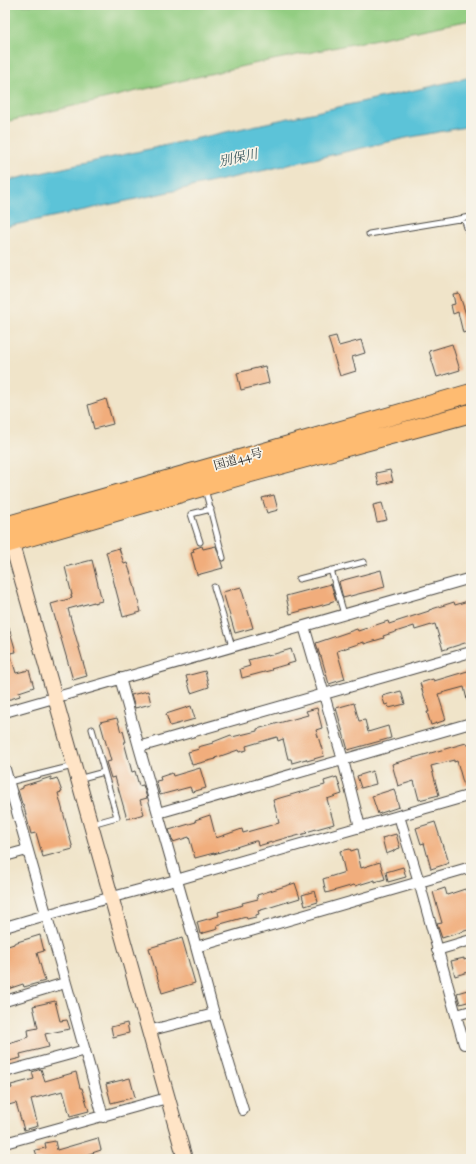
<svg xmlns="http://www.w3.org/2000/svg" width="476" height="1164" font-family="'IM FELL French Canon','Noto Serif JP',serif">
	<rect width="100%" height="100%" fill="#f7f3e8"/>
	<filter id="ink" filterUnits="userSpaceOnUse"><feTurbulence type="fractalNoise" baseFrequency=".025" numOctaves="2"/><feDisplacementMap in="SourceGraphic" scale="8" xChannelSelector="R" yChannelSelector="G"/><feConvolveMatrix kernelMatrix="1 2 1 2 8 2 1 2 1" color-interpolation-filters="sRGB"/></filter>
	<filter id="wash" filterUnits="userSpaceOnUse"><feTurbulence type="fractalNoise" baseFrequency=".012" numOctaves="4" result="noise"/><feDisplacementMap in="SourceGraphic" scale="16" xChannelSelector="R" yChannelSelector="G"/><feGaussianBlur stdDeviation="0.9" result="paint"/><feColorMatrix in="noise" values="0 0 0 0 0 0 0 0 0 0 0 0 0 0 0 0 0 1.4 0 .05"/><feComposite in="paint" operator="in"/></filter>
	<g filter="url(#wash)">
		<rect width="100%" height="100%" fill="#f0e4c9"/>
		<path fill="#92cd81" stroke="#5e7c56" d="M5,5H471V20L248,65L5,122Z"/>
		<path fill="#5cc3d8" stroke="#447782" d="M471,77V126L406,138L178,190L5,227V181L415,90Z"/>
		<g id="blocks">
			<path fill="#f1ad7c" d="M459,293L471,330L463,333L458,312L453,314L451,305L455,304L453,294Z
				M336,336L339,346L361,340L365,353L352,357L356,371L340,376L328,338Z
				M452,344L460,370L437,377L429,351Z
				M265,366L269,383L241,390L237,373Z
				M106,399L113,424L94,429L88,405Z
				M390,470L393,481L379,485L376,473Z
				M274,495L278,510L267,513L262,498Z
				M382,503L387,520L377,522L373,505Z
				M202,546L203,549L216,546L223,568L197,575L191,553L194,552L193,549Z
				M119,548L124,564L127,563L132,577L141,612L123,617L106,552Z
				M92,560L102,601L94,603V602L68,609L87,676L73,680L51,604L72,598L71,595H72L65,567Z
				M381,570L385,587L343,598L339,582L340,581Z
				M331,584L336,600L330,602V603L290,614L286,596Z
				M241,587L253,628L235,633L223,592Z
				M471,600V641L443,650L435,624L415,630L414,626L383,636L384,638L364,644V642L337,651L345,679L329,684L321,656H320L316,643L357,629L358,631L388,621L389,624L429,611V610L454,602L455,605Z
				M7,621L16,652L10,653L16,673L29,670L34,687L19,692L20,696L7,700L5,693V622Z
				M291,649L295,662L271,669L272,670L242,678L240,669L250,666L248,660L268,655V656Z
				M471,670V704H468L464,687L438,694L446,720L431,725L427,712H429L420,683L433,679L434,681Z
				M205,671L209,687L191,693L186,676Z
				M148,691L151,704L135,708L131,695Z
				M401,691L405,704L389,708L388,704L385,705L382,696Z
				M354,703L359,721L365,720L368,732L388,726L391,738L348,750L336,708Z
				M191,706L195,719L170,726L166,714Z
				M317,708L322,728L316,730L324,756L307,761L306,759L292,763L291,759H288L283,739L278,741L277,737L246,746L247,750L239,752L238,750L215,758L216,759L192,765L188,752L199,749L198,747L213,743V742L231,735L232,737L257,731V729L308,715L306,711Z
				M117,718L121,732L123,731L126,742H124L132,772L135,771L139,786L143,785L147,798L140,800L144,814L127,819L115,777L111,778L106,762L111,761L100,722Z
				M466,743L467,745L471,744V784L464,786L457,761L454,762V760L431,766L439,795L419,800L414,781L398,786L392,764Z
				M200,768L206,788L192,792L190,787L160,795L156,781L161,780L160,777L172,773L173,776Z
				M373,771L376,784L361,788L357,776Z
				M51,777V780L57,778L62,792L58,793L73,849L43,857L36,833L31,834L23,804H22L18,790L23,788V786Z
				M337,777L342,794L327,799L334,824L306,832L307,833L289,838V837L258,846L257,841H255L214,854V853L195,858L189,837L173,842L169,830L196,822L195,820L210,815L216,838L242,829L243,833L279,823L273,800L325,785L324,781Z
				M394,789L399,807L378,814L372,796Z
				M435,822L444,850H445L449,863L431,869L424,843L421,844L416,828Z
				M396,834L400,848L394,850V851L386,854L382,838Z
				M350,849L351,851L357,849L361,868L380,862L385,879L375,882V880L355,886L354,885L326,893L323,879L345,872L340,851Z
				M403,867L406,877L388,882L386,872Z
				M295,883L300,898L258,911L259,914L256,915V917L247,919L246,917L217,925L218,929L200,934L197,922L219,916L218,912L243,905L242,903L258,899L257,895Z
				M445,888L447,895L465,889L466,891L471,890V929L442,938L437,924L442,923L433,892Z
				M315,891L318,902L305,906L302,895Z
				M40,935L44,951L37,953L45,981L24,987L23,984L5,990V947L14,944V943Z
				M182,938L195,983L162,993L149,948Z
				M464,958V960L471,958V971L455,976L451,961Z
				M471,989V1001L460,1004L457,993Z
				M55,1001L60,1021L67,1020L70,1029L45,1034L49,1047L20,1054L21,1058L5,1062V1044L29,1037L28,1030L38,1028L33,1006Z
				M127,1023L129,1033L113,1037L111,1027Z
				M41,1069L45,1081L76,1072L80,1088H82L89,1111L70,1116L63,1091L31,1099L38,1126L24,1130L16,1103L5,1106V1090L12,1088L11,1085L34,1079L32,1072Z
				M130,1078L135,1097L111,1103L106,1084Z
				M98,1138L101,1150L80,1157V1158L75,1159H35L34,1157L37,1156L35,1150L46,1148L45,1143L55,1141L57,1150Z"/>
		</g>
	</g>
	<g filter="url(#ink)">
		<use href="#blocks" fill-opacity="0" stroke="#494743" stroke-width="1"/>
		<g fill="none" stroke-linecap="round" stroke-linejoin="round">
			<defs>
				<path id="lane" d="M464,218L471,241
					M369,234L471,217
					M205,489L223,558
					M200,542L191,514L211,509
					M331,570L344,614
					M299,579L364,562
					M214,587L232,646
					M78,779L104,772
					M9,782L73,766
					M92,824L117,817L92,729"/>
				<path id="street" d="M304,626L343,760L360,827
					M120,678L139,747L196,947L214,1014L243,1110
					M5,712L471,578
					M139,747L471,652
					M5,769C37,885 72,1000 103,1117
					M158,813L471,723
					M399,816L419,882L464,1044
					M5,856L27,850
					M5,927L46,915L176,880L471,795
					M196,947L471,867
					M437,950L471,940
					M5,1001L65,983
					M457,1015L471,1011
					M148,1031L214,1014
					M5,1072L85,1050
					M5,1143L167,1098"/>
				<path id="secondary" d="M9,534L185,1159"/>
				<path id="highway" d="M5,526L471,393
					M5,544L247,474L471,413"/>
			</defs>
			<use href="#lane" stroke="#494743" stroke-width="7"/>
			<use href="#street" stroke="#494743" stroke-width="12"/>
			<use href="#secondary" stroke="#494743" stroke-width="16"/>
			<use href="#highway" stroke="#494743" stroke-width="20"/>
			<use href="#lane" stroke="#fff" stroke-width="5"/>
			<use href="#street" stroke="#fff" stroke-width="10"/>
			<use href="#secondary" stroke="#ffe4c6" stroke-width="14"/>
			<use href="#highway" stroke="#febb71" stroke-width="18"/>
		</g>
	</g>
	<g text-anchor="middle" stroke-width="3.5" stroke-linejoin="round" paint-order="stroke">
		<g font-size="12" fill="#2b2b2b" stroke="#f7f3e8">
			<text transform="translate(238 459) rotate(-16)" y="4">国道44号</text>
		</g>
		<g font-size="13" font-style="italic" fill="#3a595f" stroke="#f7f3e8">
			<text transform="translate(238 157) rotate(-12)" y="5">別保川</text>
		</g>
	</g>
	<rect width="476" height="1164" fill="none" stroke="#f7f3e8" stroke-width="20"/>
</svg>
